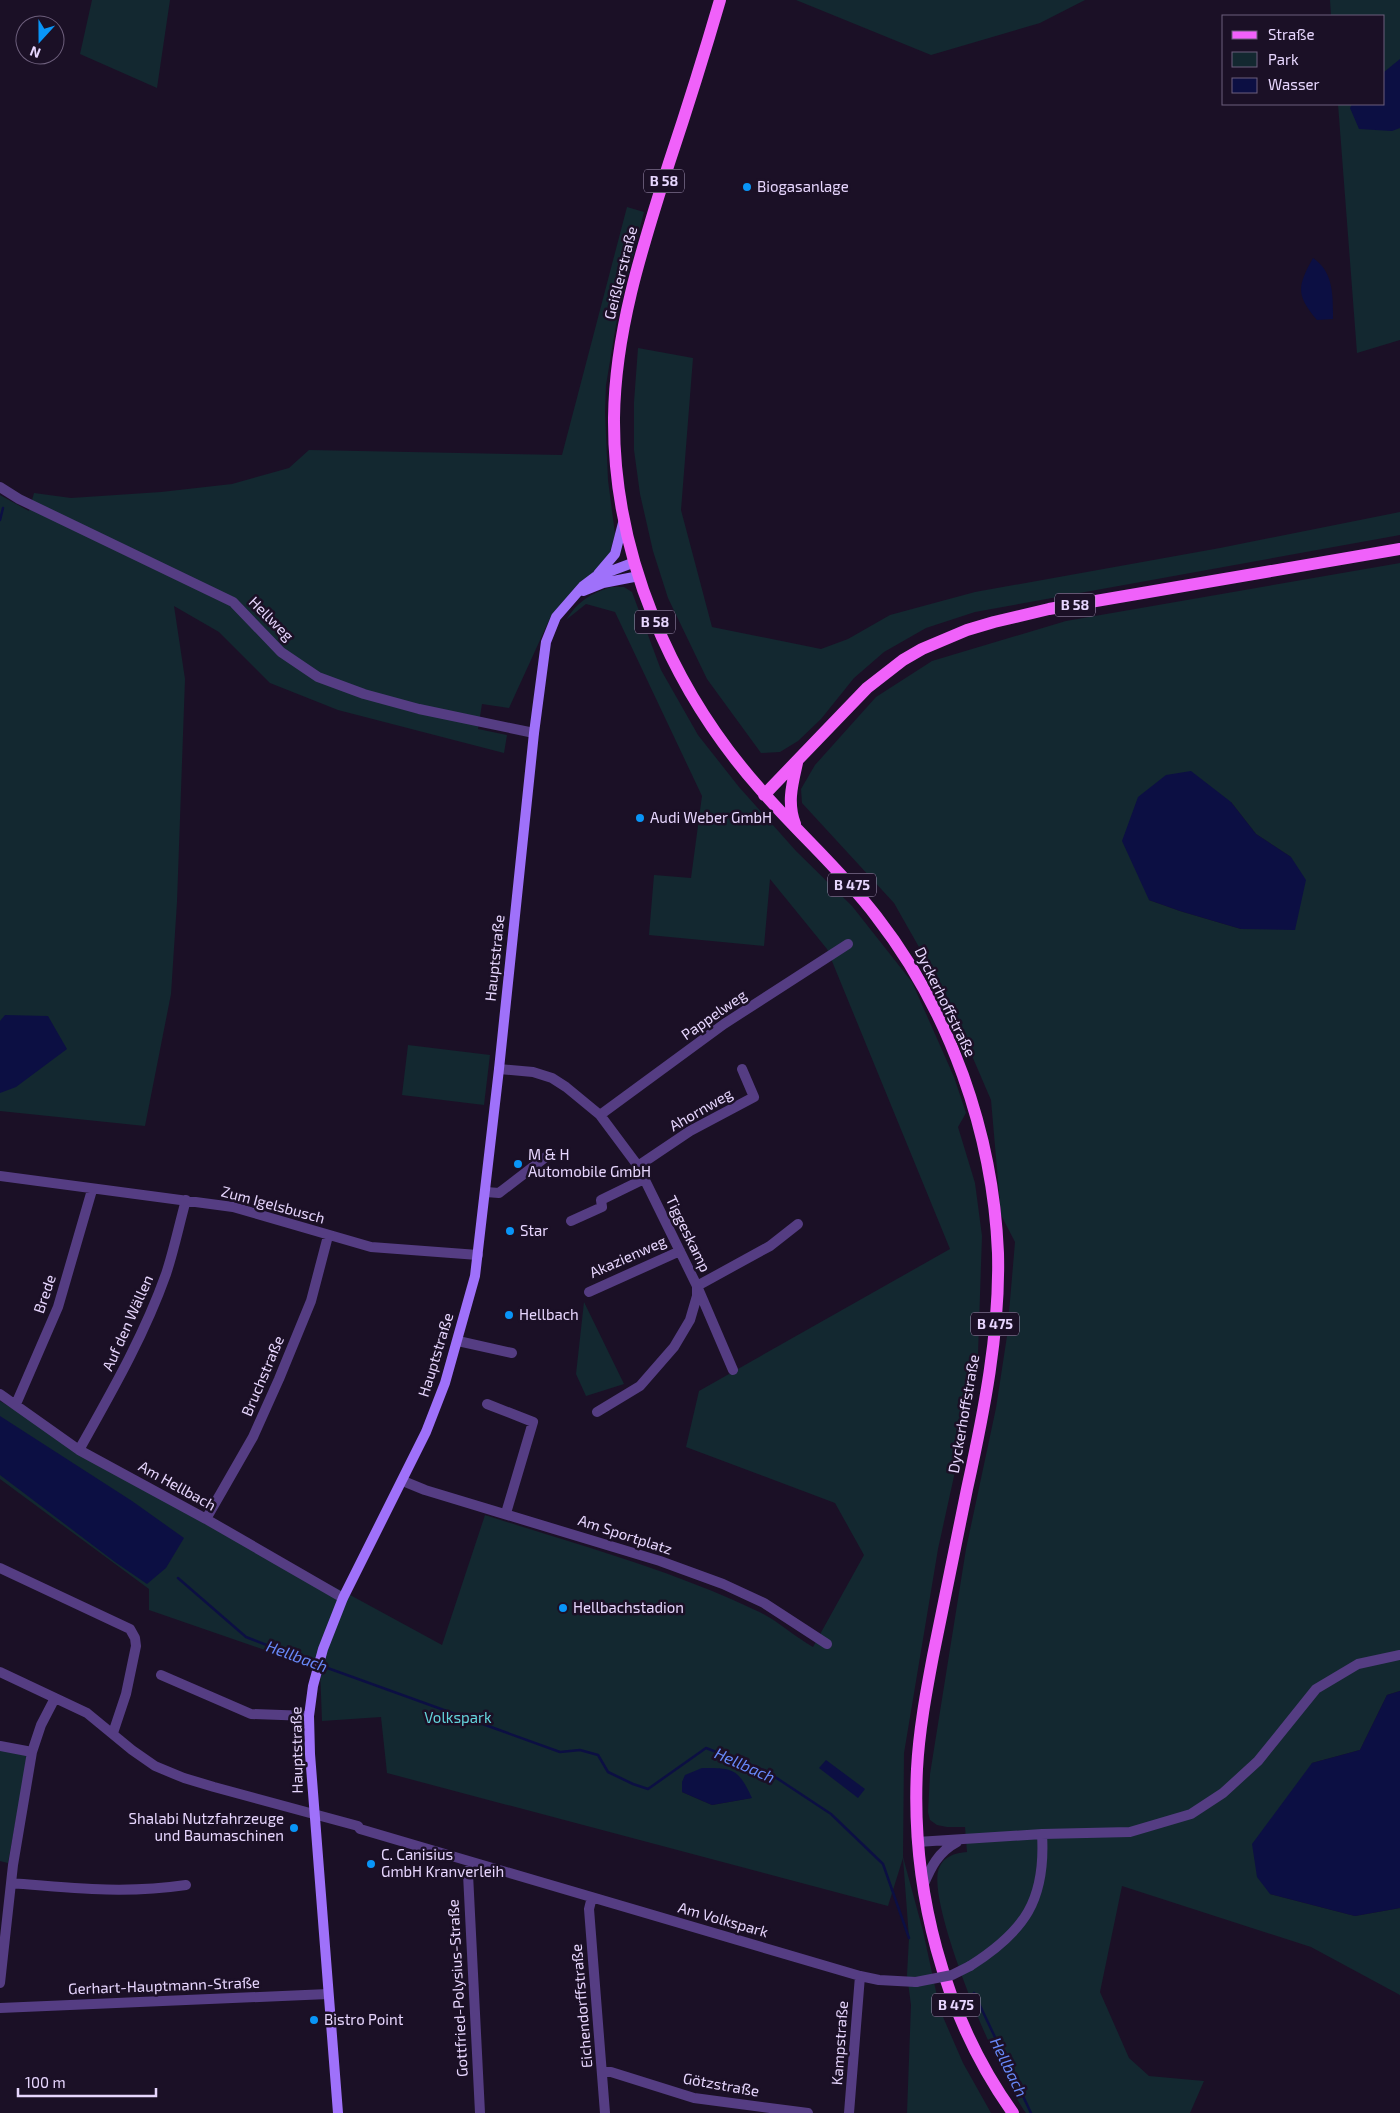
<svg xmlns="http://www.w3.org/2000/svg" width="1400" height="2113" font-family="'Exo 2',sans-serif">
	<rect width="100%" height="100%" fill="#1b1026"/>
	<path fill="#132830" fill-rule="evenodd" d="M92,0H170L157,88L80,54Z
		M796,0H1085L1040,23L931,55Z
		M1330,0H1400V340L1357,353L1338,104H1384V16H1331Z
		M627,207L644,212L617,319L606,385L605,412L608,480L615,534L610,552L597,571L579,583L551,616L509,708L482,704L478,729L507,735L504,753L338,710L270,683L219,632L174,606L185,679L177,902L171,994L145,1126L0,1111V495L29,511L34,493L71,498L161,492L232,484L289,468L309,450L562,455Z
		M638,348L693,358L681,510L712,627L821,649L848,639L890,615L975,592L1220,548L1400,512V535L975,612L926,628L884,652L854,678L821,719L798,741L780,752L761,753L707,679L668,598L653,551L640,494L634,450V402Z
		M1400,563V1691L1387,1695L1360,1750L1312,1763L1270,1894L1355,1916L1400,1908V1995L1311,1947L1122,1886L1100,1992L1129,2058L1149,2076L1204,2081L1190,2113H1026C1001,2081 925,1903 939,1868C944,1856 955,1853 967,1852L965,1827H947L937,1825L930,1820L928,1812L930,1774L966,1549L996,1408L1007,1336L1015,1242L1001,1215L991,1100L945,993L894,903L802,803L801,789L815,765L876,697L932,661L1066,621ZM1231,802L1256,834L1291,857L1241,929L1180,911L1149,900Z
		M611,587H624L632,592L661,670L698,735L739,787L796,851L852,906L912,982L954,1077L966,1113L958,1127L975,1183L982,1236L978,1354L969,1408L938,1549L904,1753L903,1857L923,1931L940,2010L963,2063L991,2113H907L911,2005L907,1975L909,1938L903,1858L888,1906L387,1773L381,1717L322,1721L320,1669L149,1610V1589L0,1479V1401L196,1518L352,1596L442,1645L485,1515C575,1544 669,1569 755,1610C776,1619 793,1636 813,1647L864,1555L835,1503L686,1447L699,1391L950,1249L827,949L770,879L764,946L649,935L654,875L691,878L702,796L615,612L586,604L566,620C577,602 591,593 611,587ZM682,1792L751,1798L712,1805Z
		M408,1045L490,1055L484,1105L402,1095Z
		M584,1302L624,1384L586,1396L576,1374Z
		M0,1750L28,1754L8,1863L0,1861Z"/>
	<path fill="#0c0f43" d="M1400,59V128L1392,131L1359,129L1350,108L1352,104H1384V72Z
		M1313,258C1334,272 1333,296 1333,319L1317,320C1296,295 1297,287 1313,258Z
		M1191,771L1231,802L1256,834L1291,857L1306,880L1295,930L1241,929L1180,911L1149,900L1122,841L1138,797L1166,775Z
		M5,1015L48,1016L67,1049L16,1087L0,1093V1021Z
		M0,1416L132,1501L184,1538L166,1568L147,1584L115,1562L0,1475Z
		M1400,1691V1908L1355,1916L1270,1894L1257,1877L1252,1844L1312,1763L1360,1750L1387,1695Z
		M826,1760L865,1789L858,1798L819,1768Z
		M702,1768C733,1768 738,1768 752,1798L712,1805L682,1792V1782L685,1775Z"/>
	<g fill="none" stroke-linecap="round" stroke-linejoin="round">
		<path stroke="#0c0f43" stroke-width="2.5" d="M0,520L3,508
			M178,1578L246,1637L316,1664
			M322,1666L560,1752L580,1750L598,1755L608,1772L633,1784L648,1789L706,1748L766,1771L831,1814L883,1864L909,1938
			M974,1993L1031,2113"/>
		<path stroke="#553d83" stroke-width="10" d="M0,487L19,499L233,602L281,652L318,677L364,694L419,709L534,733
			M499,1069L533,1072L552,1078L566,1087L600,1115L638,1166L697,1286L733,1370
			M600,1115L724,1024L848,944
			M638,1166L690,1131L754,1097L742,1069
			M0,1176L233,1207L371,1247L478,1255
			M486,1192L499,1193L551,1153
			M571,1221L602,1207L601,1200L644,1179
			M589,1292L680,1251
			M458,1341L512,1353
			M0,1394L79,1450L206,1519L343,1598
			M16,1404L58,1307L92,1190
			M487,1404L533,1422L506,1513
			M597,1412L640,1386L674,1347L690,1320L697,1296V1286L770,1246L798,1224
			M79,1450C111,1393 144,1336 166,1274C174,1250 179,1225 186,1200
			M403,1481L425,1490L660,1561L723,1584L764,1603L827,1644
			M206,1519L253,1437L279,1379L311,1301L328,1236
			M0,1568L130,1629L135,1638L136,1646L126,1694L113,1733
			M0,1672L87,1713L132,1750L155,1766L184,1778L214,1787L358,1826L360,1829L860,1976L879,1980L916,1982
			M161,1675L251,1714L309,1716
			M0,1746L32,1752
			M917,1842L1042,1834L1130,1832L1191,1814L1223,1793L1258,1761L1316,1689L1358,1664L1400,1655
			M471,1862L468,1874L480,2113
			M11,1883C72,1888 124,1894 186,1885
			M923,1886C931,1867 938,1852 957,1842
			M592,1897L589,1909L605,2113
			M970,1966C1025,1931 1046,1900 1042,1834
			M0,1983L13,1865L32,1752L41,1725L55,1698
			M0,2008L328,1994
			M602,2072H611L694,2098L808,2113
			M849,2113L860,1976"/>
		<path stroke="#9f71fa" stroke-width="10" d="M598,574L615,554L624,519
			M583,591L603,583L639,576
			M338,2113L310,1754L309,1716L313,1686L323,1649L343,1598L426,1432L445,1383L475,1276L499,1069L534,733L546,642L556,617L583,586L595,577L635,562"/>
		<path stroke="#f061fa" stroke-width="12" d="M720,0C704,55 687,109 669,163C643,245 615,330 614,418C613,554 671,689 761,790C798,833 841,870 876,916C950,1011 993,1133 998,1253C1000,1332 984,1412 967,1489C956,1545 944,1600 933,1656C926,1693 919,1731 917,1769C911,1888 943,2015 1013,2113
			M764,795L867,688L903,660L922,649L967,630L994,622L1049,609L1400,549
			M795,824C787,803 792,785 797,763"/>
		<path stroke="#553d83" stroke-width="10" d="M916,1982L952,1975L970,1966"/>
	</g>
	<g fill="#0995f7" stroke="#1b1026" stroke-width="2">
		<circle cx="747" cy="187" r="5"/>
		<circle cx="640" cy="818" r="5"/>
		<circle cx="518" cy="1164" r="5"/>
		<circle cx="510" cy="1231" r="5"/>
		<circle cx="509" cy="1315" r="5"/>
		<circle cx="563" cy="1608" r="5"/>
		<circle cx="294" cy="1828" r="5"/>
		<circle cx="371" cy="1864" r="5"/>
		<circle cx="314" cy="2020" r="5"/>
	</g>
	<g text-anchor="middle" stroke-width="5" stroke-linejoin="round" paint-order="stroke">
		<g fill="#1b1026" stroke="#aa9bbd" stroke-width="1">
			<rect x="644" y="169.5" width="40" height="23" rx="4"/>
			<rect x="1055" y="593.5" width="40" height="23" rx="4"/>
			<rect x="635" y="610.5" width="40" height="23" rx="4"/>
			<rect x="828" y="873.5" width="48" height="23" rx="4"/>
			<rect x="971" y="1312.5" width="48" height="23" rx="4"/>
			<rect x="932" y="1993.5" width="48" height="23" rx="4"/>
		</g>
		<g font-size="14" font-weight="bold" fill="#e7d6fe">
			<text x="664" y="186">B 58</text>
			<text x="1075" y="610">B 58</text>
			<text x="655" y="627">B 58</text>
			<text x="852" y="890">B 475</text>
			<text x="995" y="1329">B 475</text>
			<text x="956" y="2010">B 475</text>
		</g>
		<g font-size="15" fill="#e7d6fe" stroke="#1b1026" text-anchor="start">
			<text x="757" y="192">Biogasanlage</text>
			<text x="650" y="823">Audi Weber GmbH</text>
			<text x="528" y="1160">M &amp; H<tspan x="528" dy="17">Automobile GmbH</tspan></text>
			<text x="520" y="1236">Star</text>
			<text x="519" y="1320">Hellbach</text>
			<text x="573" y="1613">Hellbachstadion</text>
			<text x="284" y="1824" text-anchor="end">Shalabi Nutzfahrzeuge<tspan x="284" dy="17">und Baumaschinen</tspan></text>
			<text x="381" y="1860">C. Canisius<tspan x="381" dy="17">GmbH Kranverleih</tspan></text>
			<text x="324" y="2025">Bistro Point</text>
		</g>
		<g font-size="15" fill="#e7d6fe" stroke="#1b1026">
			<text transform="translate(621 273) rotate(-76)" y="5">Geißlerstraße</text>
			<text transform="translate(271 619) rotate(45)" y="5">Hellweg</text>
			<text transform="translate(495 958) rotate(-84)" y="5">Hauptstraße</text>
			<text transform="translate(945 1002) rotate(64)" y="5">Dyckerhoffstraße</text>
			<text transform="translate(714 1015) rotate(-35)" y="5">Pappelweg</text>
			<text transform="translate(701 1110) rotate(-30)" y="5">Ahornweg</text>
			<text transform="translate(273 1205) rotate(15)" y="5">Zum Igelsbusch</text>
			<text transform="translate(688 1234) rotate(64)" y="5">Tiggeskamp</text>
			<text transform="translate(628 1257) rotate(-24)" y="5">Akazienweg</text>
			<text transform="translate(45 1294) rotate(-71)" y="5">Brede</text>
			<text transform="translate(128 1323) rotate(-66)" y="5">Auf den Wällen</text>
			<text transform="translate(436 1355) rotate(-73)" y="5">Hauptstraße</text>
			<text transform="translate(263 1376) rotate(-67)" y="5">Bruchstraße</text>
			<text transform="translate(964 1414) rotate(-80)" y="5">Dyckerhoffstraße</text>
			<text transform="translate(177 1486) rotate(29)" y="5">Am Hellbach</text>
			<text transform="translate(625 1535) rotate(18)" y="5">Am Sportplatz</text>
			<text transform="translate(297 1750) rotate(-91)" y="5">Hauptstraße</text>
			<text transform="translate(723 1920) rotate(16)" y="5">Am Volkspark</text>
			<text transform="translate(164 1986) rotate(-2)" y="5">Gerhart-Hauptmann-Straße</text>
			<text transform="translate(458 1988) rotate(-93)" y="5">Gottfried-Polysius-Straße</text>
			<text transform="translate(582 2006) rotate(-95)" y="5">Eichendorffstraße</text>
			<text transform="translate(840 2043) rotate(-86)" y="5">Kampstraße</text>
			<text transform="translate(721 2085) rotate(10)" y="5">Götzstraße</text>
		</g>
		<g font-size="15" fill="#64d5dc" stroke="#1b1026">
			<text x="458" y="1723">Volkspark</text>
		</g>
		<g font-size="16" font-style="italic" fill="#6889fa" stroke="#1b1026">
			<text transform="translate(297 1656) rotate(20)" y="6">Hellbach</text>
			<text transform="translate(745 1765) rotate(24)" y="6">Hellbach</text>
			<text transform="translate(1009 2067) rotate(64)" y="6">Hellbach</text>
		</g>
	</g>
	<rect x="1222" y="15" width="162" height="90" fill="#1b1026" stroke="#6d5f7c"/>
	<rect x="1232" y="31" width="25" height="8" fill="#f061fa" stroke="#6d5f7c"/>
	<text x="1268" y="40" font-size="15" fill="#e7d6fe">Straße</text>
	<rect x="1232" y="52" width="25" height="15" fill="#132830" stroke="#6d5f7c"/>
	<text x="1268" y="65" font-size="15" fill="#e7d6fe">Park</text>
	<rect x="1232" y="78" width="25" height="15" fill="#0c0f43" stroke="#6d5f7c"/>
	<text x="1268" y="90" font-size="15" fill="#e7d6fe">Wasser</text>
	<g transform="translate(40 40) rotate(201)"><circle r="24" fill="#1b1026" stroke="#6d5f7c"/>
	<path d="M0-4L9 19L0 12L-9 19Z" fill="#0995f7"/>
	<text y="-8" font-size="14" font-weight="bold" text-anchor="middle" fill="#e7d6fe">N</text>
	</g>
	<path d="M18 2088v8h138v-8" fill="none" stroke="#e7d6fe" stroke-width="2.5"/>
	<text x="25" y="2088" font-size="15" fill="#e7d6fe" stroke="#1b1026" stroke-width="4" paint-order="stroke">100 m</text>
</svg>
